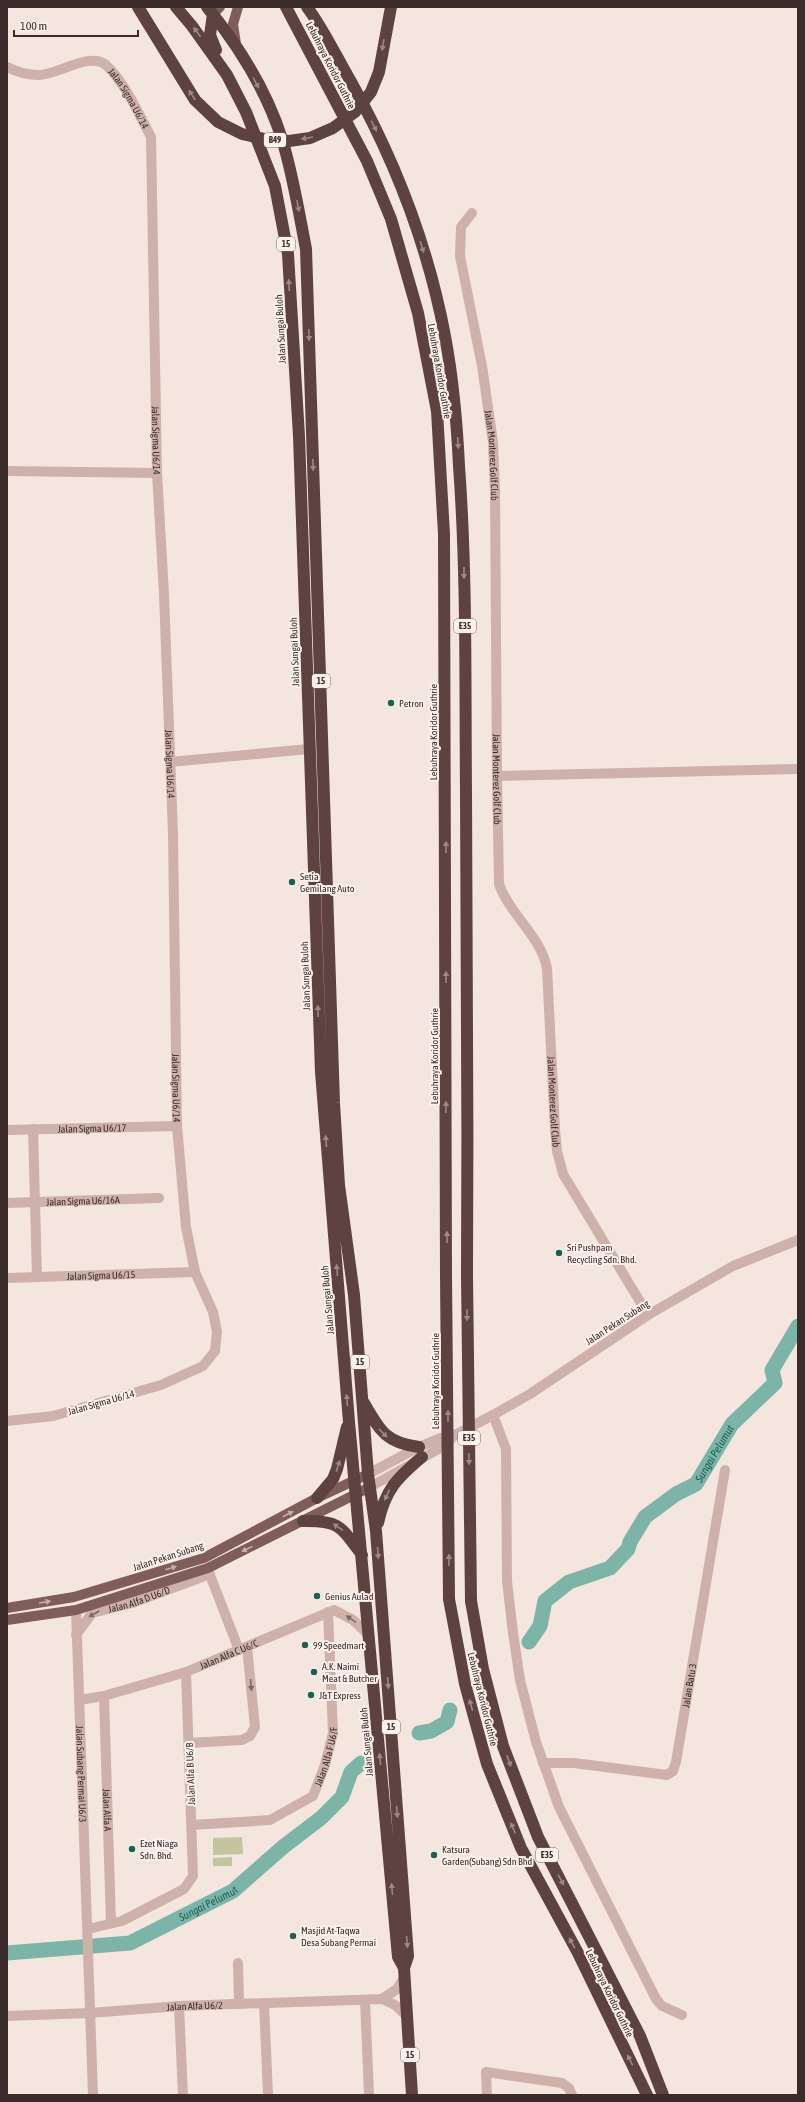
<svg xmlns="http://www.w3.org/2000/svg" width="805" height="2102" font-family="'Asap Condensed',sans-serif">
	<rect width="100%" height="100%" fill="#f5e5df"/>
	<path fill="#c2c59e" d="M242,1837L243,1854L213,1855V1838Z
		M232,1857V1866H213V1858Z"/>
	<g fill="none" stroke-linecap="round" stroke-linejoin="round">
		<g stroke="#7cb4a8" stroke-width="15">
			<path id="s1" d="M529,1642L540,1626L545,1601L569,1582L610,1568L628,1549L630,1542L645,1517L676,1494L696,1484L732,1424L775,1383L772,1370L798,1326"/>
			<path d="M419,1733L431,1731L447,1722L450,1710"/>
			<path id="s2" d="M7,1953L130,1943L233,1891L283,1847L321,1818L342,1797L351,1772L361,1763"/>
		</g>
		<g stroke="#ceb1aa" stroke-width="10">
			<path id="s3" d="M7,67C17,72 28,75 39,75C57,75 91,51 106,65C124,81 140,116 151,137L157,473L164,594L173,834L177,1126L186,1227L195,1272L213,1312L217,1332L215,1351L203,1366L161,1385L53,1416L7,1421"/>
			<path id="s4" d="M472,213L461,227L460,256L482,366L493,442L495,490L497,776L499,884C510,915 540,935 547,968L555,1129L557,1151L563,1174L648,1315"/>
			<path d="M7,471L157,473"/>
			<path d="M170,762L309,749"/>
			<path d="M497,776L798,769"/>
			<path d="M33,1129L37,1277"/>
			<path id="s5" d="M7,1130L177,1126"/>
			<path id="s6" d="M7,1203L159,1198"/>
			<path id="s7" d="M7,1278L195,1272"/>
			<path d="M493,1415L506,1449L507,1581L513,1633L520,1680L536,1742L559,1807L656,1999L662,2006L682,2015"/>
			<path d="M368,1474L419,1447L441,1438L455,1435L493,1415L530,1394L648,1315L733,1266L798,1240"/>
			<path d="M370,1487L444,1446L451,1439"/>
			<path d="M208,1570L239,1650"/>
			<path id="s8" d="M76,1610L93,2095"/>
			<path id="s9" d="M76,1635L92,1613L132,1603L210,1574"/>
			<path id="s10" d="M104,1696L111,1923"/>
			<path id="s11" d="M79,1700L104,1696L186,1672L334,1610L353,1620L369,1635"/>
			<path d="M189,1743L242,1740L250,1736L255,1727L247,1647"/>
			<path id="s12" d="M543,1763H574L667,1775L673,1771L676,1762L725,1470"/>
			<path id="s13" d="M192,1825L270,1820L313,1796L325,1765L333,1733L328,1612"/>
			<path d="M88,1929L122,1921L184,1889L193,1876L186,1672"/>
			<path d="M238,1963L239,2004"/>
			<path d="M382,1999L397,1989L405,1976"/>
			<path d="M365,2000L369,2095"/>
			<path d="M264,2003L268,2095"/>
			<path d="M179,2006L183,2095"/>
			<path id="s14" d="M7,2016L90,2013L179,2006L382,1999L395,2005L407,2016"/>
			<path d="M487,2095L486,2072L562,2083L569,2088L572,2095"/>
		</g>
		<path stroke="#7e5d5a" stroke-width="10" d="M213,14L220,7
			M236,44L233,24L238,7
			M7,1608L74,1597L204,1558L317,1498L368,1474
			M7,1620L76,1610L208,1568L370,1487"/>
		<path stroke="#5d4240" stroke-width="12" d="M176,7L192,26L227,75L246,112L275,186L288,254L299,436L321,1072L349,1422L398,1957L404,1968
			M207,7C238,45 267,92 282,139C293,175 299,213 306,249L334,1103L339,1185L354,1295L368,1474L376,1531L408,1956L404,1968L412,2095
			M286,7L367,161L391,219L418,313L437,411L444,534L446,1276
			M307,7C324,30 336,56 350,80C395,160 428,246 445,336C453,379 457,423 459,466C467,575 465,684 466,793C467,954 468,1115 467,1276
			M213,14L210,35L216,50
			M364,1403C380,1431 386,1443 419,1447
			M317,1498L333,1479L337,1469L347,1427
			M303,1521C340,1520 341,1527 362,1555
			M378,1523C385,1490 397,1478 422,1457
			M449,1599L465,1684L487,1764L521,1848L578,1953L647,2095
			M471,1601L483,1669L503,1746L538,1837L640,2036L663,2095"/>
		<path stroke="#5d4240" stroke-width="12" d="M138,7L195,100L218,122L242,134L265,139L289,141L310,138L333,128L355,112L371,92L379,72L391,7
			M446,1276L449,1599
			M467,1276L471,1601"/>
	</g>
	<defs><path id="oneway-solid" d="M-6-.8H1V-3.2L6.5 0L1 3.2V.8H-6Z"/></defs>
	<g fill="#9c8885">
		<use href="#oneway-solid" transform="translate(197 32) rotate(-126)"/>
		<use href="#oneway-solid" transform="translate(383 45) rotate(99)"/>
		<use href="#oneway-solid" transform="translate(256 83) rotate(62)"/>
		<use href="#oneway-solid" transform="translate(192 95) rotate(-123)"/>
		<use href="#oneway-solid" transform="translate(374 126) rotate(63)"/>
		<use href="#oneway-solid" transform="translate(307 138) rotate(170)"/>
		<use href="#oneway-solid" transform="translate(298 206) rotate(79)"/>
		<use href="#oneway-solid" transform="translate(422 247) rotate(73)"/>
		<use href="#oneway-solid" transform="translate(289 285) rotate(-93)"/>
		<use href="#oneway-solid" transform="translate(309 335) rotate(88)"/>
		<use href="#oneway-solid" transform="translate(458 443) rotate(86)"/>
		<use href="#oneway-solid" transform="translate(313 465) rotate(88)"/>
		<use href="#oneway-solid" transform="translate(464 573) rotate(90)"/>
		<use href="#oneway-solid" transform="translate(446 847) rotate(-90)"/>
		<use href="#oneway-solid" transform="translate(446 977) rotate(-90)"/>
		<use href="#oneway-solid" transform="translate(318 1011) rotate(-92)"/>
		<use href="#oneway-solid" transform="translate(446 1107) rotate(-90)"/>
		<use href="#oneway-solid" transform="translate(326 1141) rotate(-95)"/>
		<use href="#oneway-solid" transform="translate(447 1237) rotate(-90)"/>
		<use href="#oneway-solid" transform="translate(337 1270) rotate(-95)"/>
		<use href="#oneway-solid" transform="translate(467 1315) rotate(89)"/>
		<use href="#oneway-solid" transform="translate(347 1400) rotate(-95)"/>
		<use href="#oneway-solid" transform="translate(448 1416) rotate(-90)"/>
		<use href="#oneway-solid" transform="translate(383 1433) rotate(45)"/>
		<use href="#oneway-solid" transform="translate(469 1459) rotate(89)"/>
		<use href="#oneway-solid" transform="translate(338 1466) rotate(-72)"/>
		<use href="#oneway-solid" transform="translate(387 1495) rotate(115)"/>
		<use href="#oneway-solid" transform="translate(338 1527) rotate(-147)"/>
		<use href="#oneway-solid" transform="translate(378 1553) rotate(86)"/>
		<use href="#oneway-solid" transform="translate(449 1560) rotate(-90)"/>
		<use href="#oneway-solid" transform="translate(388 1683) rotate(86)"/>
		<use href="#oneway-solid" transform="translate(471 1705) rotate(-105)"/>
		<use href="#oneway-solid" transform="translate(380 1759) rotate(-95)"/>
		<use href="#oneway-solid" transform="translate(509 1761) rotate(69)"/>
		<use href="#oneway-solid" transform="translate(397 1812) rotate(86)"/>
		<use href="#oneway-solid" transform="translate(513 1828) rotate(-112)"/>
		<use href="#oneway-solid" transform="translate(561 1880) rotate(62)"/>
		<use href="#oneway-solid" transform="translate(392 1889) rotate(-95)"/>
		<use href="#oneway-solid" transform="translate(407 1942) rotate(86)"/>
		<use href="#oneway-solid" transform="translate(572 1943) rotate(-119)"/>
		<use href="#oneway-solid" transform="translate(630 2060) rotate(-116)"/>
	</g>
	<g fill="#c3aeaa">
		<use href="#oneway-solid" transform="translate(288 1514) rotate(-28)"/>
		<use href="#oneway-solid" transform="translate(247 1549) rotate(154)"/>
		<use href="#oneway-solid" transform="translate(171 1568) rotate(-17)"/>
		<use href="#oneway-solid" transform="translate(45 1602) rotate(-9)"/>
	</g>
	<g fill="#7d6764">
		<use href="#oneway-solid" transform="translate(94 1614) rotate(150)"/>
		<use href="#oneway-solid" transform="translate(351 1619) rotate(-145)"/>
		<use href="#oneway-solid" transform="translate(251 1685) rotate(85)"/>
	</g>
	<g fill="#1c6053" stroke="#fbf1ec" stroke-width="1.5">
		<circle cx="391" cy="703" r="4"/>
		<circle cx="292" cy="882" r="4"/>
		<circle cx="559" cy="1253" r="4"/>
		<circle cx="317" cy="1596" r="4"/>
		<circle cx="305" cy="1645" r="4"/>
		<circle cx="314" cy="1672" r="4"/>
		<circle cx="311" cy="1695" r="4"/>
		<circle cx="132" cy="1849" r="4"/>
		<circle cx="434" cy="1855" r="4"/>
		<circle cx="293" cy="1936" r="4"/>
	</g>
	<g text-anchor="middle" stroke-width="4" stroke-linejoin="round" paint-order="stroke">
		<g fill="#fbf1ec" stroke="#756664" stroke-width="1">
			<rect x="264" y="133" width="22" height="14" rx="3"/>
			<rect x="277" y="237" width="18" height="14" rx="3"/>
			<rect x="454" y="619" width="22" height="14" rx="3"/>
			<rect x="312" y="674" width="18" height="14" rx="3"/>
			<rect x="351" y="1355" width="18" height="14" rx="3"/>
			<rect x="458" y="1431" width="22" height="14" rx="3"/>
			<rect x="382" y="1720" width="18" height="14" rx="3"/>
			<rect x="536" y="1848" width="22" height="14" rx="3"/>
			<rect x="401" y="2048" width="18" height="14" rx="3"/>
		</g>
		<g font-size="9" font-weight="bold" fill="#3b2b2a">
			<text x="275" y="143">B49</text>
			<text x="286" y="247">15</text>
			<text x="465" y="629">E35</text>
			<text x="321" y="684">15</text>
			<text x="360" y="1365">15</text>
			<text x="469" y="1441">E35</text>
			<text x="391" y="1730">15</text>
			<text x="547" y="1858">E35</text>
			<text x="410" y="2058">15</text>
		</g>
		<g font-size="10" fill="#3b2b2a" stroke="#fbf1ec">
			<text transform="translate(331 65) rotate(63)" y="4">Lebuhraya Koridor Guthrie</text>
			<text dy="4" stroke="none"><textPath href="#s3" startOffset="144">Jalan Sigma U6/14</textPath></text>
			<text transform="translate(280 329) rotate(-93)" y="4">Jalan Sungai Buloh</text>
			<text transform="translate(440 371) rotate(80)" y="4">Lebuhraya Koridor Guthrie</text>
			<text dy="4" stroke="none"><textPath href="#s3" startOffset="492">Jalan Sigma U6/14</textPath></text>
			<text dy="4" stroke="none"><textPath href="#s4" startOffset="249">Jalan Monterez Golf Club</textPath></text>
			<text transform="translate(294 652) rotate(-92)" y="4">Jalan Sungai Buloh</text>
			<text transform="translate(433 732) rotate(-90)" y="4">Lebuhraya Koridor Guthrie</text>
			<text dy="4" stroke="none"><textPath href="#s3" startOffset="816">Jalan Sigma U6/14</textPath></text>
			<text dy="4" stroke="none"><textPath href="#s4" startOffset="573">Jalan Monterez Golf Club</textPath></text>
			<text transform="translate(305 976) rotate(-92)" y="4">Jalan Sungai Buloh</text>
			<text transform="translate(434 1056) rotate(-90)" y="4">Lebuhraya Koridor Guthrie</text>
			<text dy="4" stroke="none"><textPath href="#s3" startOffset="1140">Jalan Sigma U6/14</textPath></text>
			<text dy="4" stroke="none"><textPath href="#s4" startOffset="909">Jalan Monterez Golf Club</textPath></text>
			<text dy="4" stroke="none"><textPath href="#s5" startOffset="85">Jalan Sigma U6/17</textPath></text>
			<text dy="4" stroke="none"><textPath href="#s6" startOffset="76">Jalan Sigma U6/16A</textPath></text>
			<text dy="4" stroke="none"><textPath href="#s7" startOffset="94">Jalan Sigma U6/15</textPath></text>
			<text transform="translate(327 1300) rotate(-95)" y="4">Jalan Sungai Buloh</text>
			<text transform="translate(617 1322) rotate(-33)" y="4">Jalan Pekan Subang</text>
			<text transform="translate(435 1381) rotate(-90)" y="4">Lebuhraya Koridor Guthrie</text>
			<text transform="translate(101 1402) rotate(-16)" y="4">Jalan Sigma U6/14</text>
			<text transform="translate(168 1556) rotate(-18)" y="4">Jalan Pekan Subang</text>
			<text dy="4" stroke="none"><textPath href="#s9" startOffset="76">Jalan Alfa D U6/D</textPath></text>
			<text dy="4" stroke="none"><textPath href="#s11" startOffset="157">Jalan Alfa C U6/C</textPath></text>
			<text dy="4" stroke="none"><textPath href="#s12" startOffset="219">Jalan Batu 3</textPath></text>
			<text transform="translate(483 1699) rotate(76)" y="4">Lebuhraya Koridor Guthrie</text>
			<text transform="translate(366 1742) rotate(-95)" y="4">Jalan Sungai Buloh</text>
			<text dy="4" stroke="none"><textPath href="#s13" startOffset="169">Jalan Alfa F U6/F</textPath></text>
			<text dy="4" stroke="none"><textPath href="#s8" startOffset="164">Jalan Subang Permai U6/3</textPath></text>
			<text transform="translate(190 1774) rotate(-92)" y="4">Jalan Alfa B U6/B</text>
			<text dy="4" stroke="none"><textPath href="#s10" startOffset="114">Jalan Alfa A</textPath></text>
			<text transform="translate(610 1993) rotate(64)" y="4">Lebuhraya Koridor Guthrie</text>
			<text dy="4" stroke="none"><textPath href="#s14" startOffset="188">Jalan Alfa U6/2</textPath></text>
		</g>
		<g font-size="10" fill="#3b2b2a" stroke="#fbf1ec" text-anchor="start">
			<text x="399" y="707">Petron</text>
			<text x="300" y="880">Setia<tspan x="300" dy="12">Gemilang Auto</tspan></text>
			<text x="567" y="1251">Sri Pushpam<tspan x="567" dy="12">Recycling Sdn. Bhd.</tspan></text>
			<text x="325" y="1600">Genius Aulad</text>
			<text x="313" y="1649">99 Speedmart</text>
			<text x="322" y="1670">A.K. Naimi<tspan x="322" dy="12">Meat &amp; Butcher</tspan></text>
			<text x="319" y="1699">J&amp;T Express</text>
			<text x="140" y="1847">Ezet Niaga<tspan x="140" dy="12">Sdn. Bhd.</tspan></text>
			<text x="442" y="1853">Katsura<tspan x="442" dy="12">Garden(Subang) Sdn Bhd</tspan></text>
			<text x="301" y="1934">Masjid At-Taqwa<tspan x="301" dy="12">Desa Subang Permai</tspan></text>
		</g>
		<g font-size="11" font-style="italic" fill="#1c6053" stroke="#fbf1ec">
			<text dy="4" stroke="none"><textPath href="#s1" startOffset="278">Sungai Pelumut</textPath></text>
			<text dy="4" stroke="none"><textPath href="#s2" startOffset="211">Sungai Pelumut</textPath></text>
		</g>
	</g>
	<rect width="805" height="2102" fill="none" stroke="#3b2b2a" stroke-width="16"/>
	<path d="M14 30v6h124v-6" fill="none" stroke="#3b2b2a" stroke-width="2"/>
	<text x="20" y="30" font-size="12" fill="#3b2b2a" stroke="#fbf1ec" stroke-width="3" paint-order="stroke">100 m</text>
</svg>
